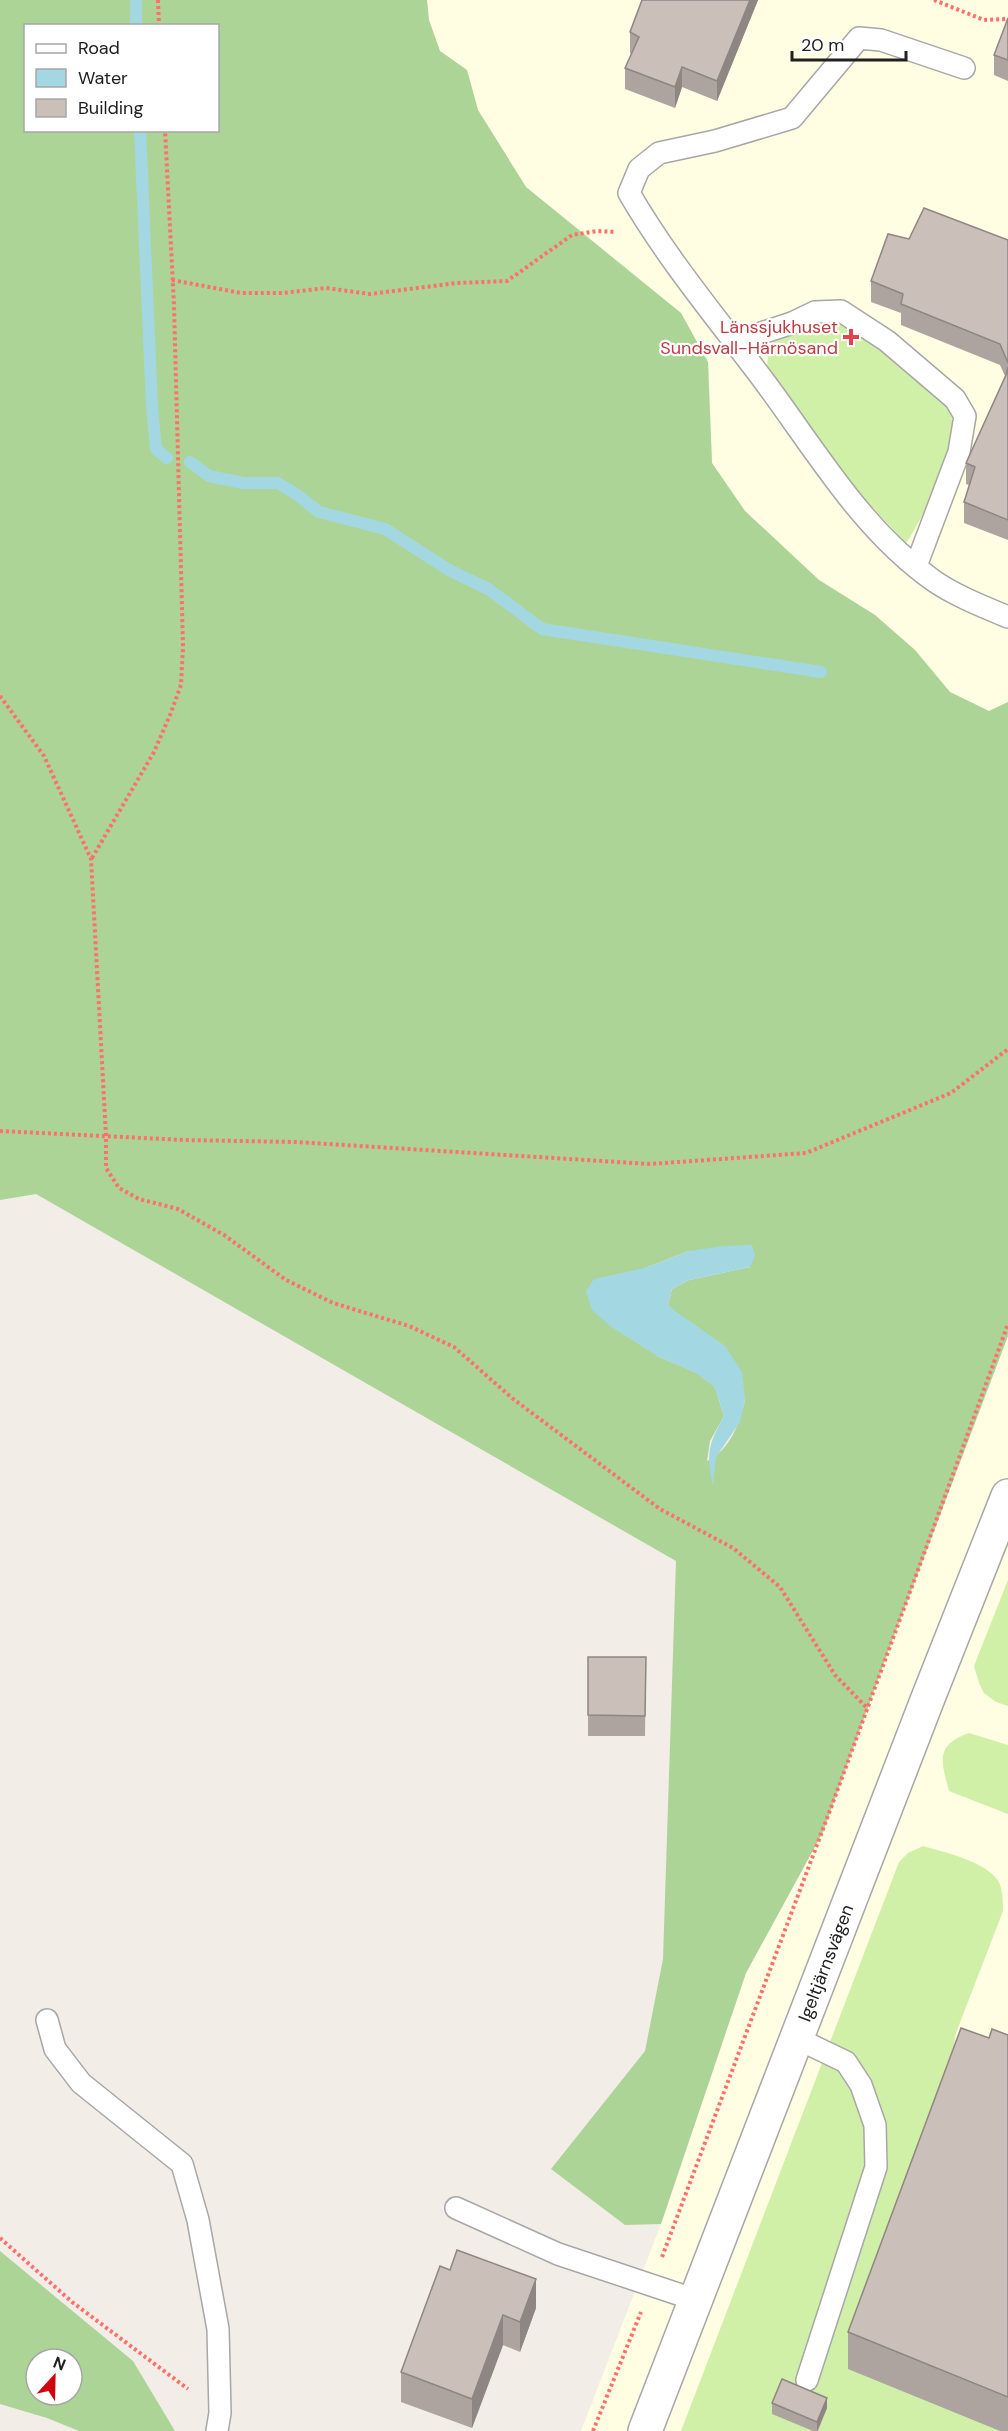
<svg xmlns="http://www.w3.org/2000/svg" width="1008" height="2431" font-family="'DM Sans',sans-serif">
	<rect width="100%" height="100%" fill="#f2ede6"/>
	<path fill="#fffde2" d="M427,0H1008V702L989,711L950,692L915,650L875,615L819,580L745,511L712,463L708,362L681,313L526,187L478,110L467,70L440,51L429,20Z
		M1008,1336V2431H581L661,2224L746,1973L823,1832L888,1652Z"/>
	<path fill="#d0f0a8" d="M832,321C839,323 847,325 854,328C868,334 943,394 949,406C963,436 924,518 906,543L846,479L767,367L769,345L793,330Z
		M1008,1580V1706L996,1702L984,1693L979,1683L974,1666Z
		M969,1733L1008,1745V1814L949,1791C941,1761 935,1745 969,1733Z
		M923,1846C944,1852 983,1861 997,1879C1003,1888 1003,1901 1003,1911L956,2033L954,2044L961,2065L1001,2431H681L899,1862L908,1853Z"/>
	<path fill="#add497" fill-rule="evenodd" d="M0,0H427L429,20L440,51L467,70L478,110L526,187L681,313L708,362L712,463L745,511L819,580L875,615L915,650L950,692L989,711L1008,702V1336L888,1652L823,1832L746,1973L661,2224L625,2225L551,2169L645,2051L663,1959L676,1561L36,1194L0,1200ZM26,26H218V130H26ZM689,1251L750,1267L689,1280L672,1289L668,1306L681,1316L745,1400C740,1423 730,1450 707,1461L710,1441L724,1416L715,1387L697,1373L657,1356L645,1268Z
		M0,2251L133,2361L175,2431H79L47,2418L0,2404ZM36,2359H72V2395H36Z"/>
	<path fill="#a3d8e3" d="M752,1245L755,1256L750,1267L689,1280L672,1289L668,1306L725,1346L742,1372L745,1400L740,1422L716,1457L713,1486C706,1452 708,1446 724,1416L715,1387L696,1373L657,1356L610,1326L592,1310L586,1291L594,1279L645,1268L689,1251L724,1246Z"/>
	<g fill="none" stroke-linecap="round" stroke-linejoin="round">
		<path stroke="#a3d8e3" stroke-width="12" d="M136,0V26
			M140,130L152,407L156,449L167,458
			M190,462L209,476L243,483H278L296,494L319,512L385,529L449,570L490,590L542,629L821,672"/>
		<defs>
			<path id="service" d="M964,68L881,40L859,38L792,118L715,141L659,153L639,169L629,193C669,262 720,322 767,385C818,454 863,531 934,581C956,596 984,607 1008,617
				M734,342L792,323L815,312L841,311L887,341L955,399L965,416L959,452L916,566
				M47,2020L55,2049L81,2083L182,2164L198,2220L218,2329L220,2413L217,2431
				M796,2038L846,2062L861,2085L875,2125L876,2167L807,2380
				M456,2208L558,2254L696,2300"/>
			<path id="minor" d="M645,2431L928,1698L1008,1496"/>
		</defs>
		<use href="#service" stroke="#a7a7a7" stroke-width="24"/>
		<use href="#minor" stroke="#a7a7a7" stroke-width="36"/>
		<path stroke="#ff706a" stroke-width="4" stroke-dasharray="3 3" stroke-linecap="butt" d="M158,0L159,26
			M934,0L984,20L1008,19
			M172,280L241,293H283L326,288L370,294L457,283L507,281L572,235L597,231L616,232
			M0,696L44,756L91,859L106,1136V1168L119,1188L139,1199L178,1209L224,1235L286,1280L333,1303L409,1326L454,1347L512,1398L660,1509L733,1548L780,1587L835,1675L867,1708
			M92,858L154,752L170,715L181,685L183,647L174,305L165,130
			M0,1131L184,1140L296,1142L650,1164L806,1153L951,1093L1008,1049
			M0,2238L72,2302L188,2389
			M662,2257L832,1805L1008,1324
			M593,2431L641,2312"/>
		<use href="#service" stroke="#fff" stroke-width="21"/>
		<use href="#minor" stroke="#fff" stroke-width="33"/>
	</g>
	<path fill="#aea49f" d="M642,0H758L717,101L682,87L675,108L625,89V68L632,54L630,53V32Z
		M1008,18V81L994,75V55Z
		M909,239L1008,240V540L964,523V502L969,485L966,484V463L1005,376L1000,365L901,325V313L871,302V281Z
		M588,1657H646L645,1736H588Z
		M1008,2035V2431H1000L848,2369V2332L989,2038Z
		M450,2270L536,2308L520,2352L503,2345L472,2428L401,2402V2372Z
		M772,2403L827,2408L818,2431H813L772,2414Z"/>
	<path fill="#8d8682" d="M750,0H758L717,101V81Z
		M682,67V87L675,108V87Z
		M536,2279V2308L520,2352V2322Z
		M503,2315V2345L472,2428V2399Z
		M827,2398V2408L817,2431V2422Z"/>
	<path fill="#cabfb9" stroke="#8d8682" stroke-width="1.5" d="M642,0H750L717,81L682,67L675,87L625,68L639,37L630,32Z
		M1008,18V60L994,55Z
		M924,208L1008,240V363L1000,344L901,304L903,294L871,281L888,234L909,239Z
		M1008,367V520L964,502L975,467L966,463L1006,375Z
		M588,1657H646L645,1716L588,1715Z
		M961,2028L989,2038L992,2029L1008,2035V2397L848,2332Z
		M457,2250L536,2279L520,2322L503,2315L472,2399L401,2372L440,2266L450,2270Z
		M782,2379L827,2398L817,2422L772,2403Z"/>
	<path fill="#e0444e" stroke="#fff" stroke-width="2" d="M848 328h6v6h6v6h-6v6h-6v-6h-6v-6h6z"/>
	<g text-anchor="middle" stroke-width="4.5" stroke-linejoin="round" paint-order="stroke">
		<g font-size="18" fill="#be3a42" stroke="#fff" text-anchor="end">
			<text x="838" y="333">Länssjukhuset<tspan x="838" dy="21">Sundsvall-Härnösand</tspan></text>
		</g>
		<g font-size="18" fill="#202020" stroke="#fff">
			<text transform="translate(826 1963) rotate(-69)" y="6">Igeltjärnsvägen</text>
		</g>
	</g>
	<rect x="24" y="24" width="195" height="108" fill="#ffffff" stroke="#a6a6a6" stroke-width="1.5"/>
	<rect x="36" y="44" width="30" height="9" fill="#ffffff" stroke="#a6a6a6" stroke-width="1.5"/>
	<text x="78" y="54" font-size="18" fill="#202020">Road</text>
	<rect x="36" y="69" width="30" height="18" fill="#a3d8e3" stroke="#a6a6a6" stroke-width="1.5"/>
	<text x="78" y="84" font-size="18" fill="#202020">Water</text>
	<rect x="36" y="99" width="30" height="18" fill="#cabfb9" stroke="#a6a6a6" stroke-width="1.5"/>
	<text x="78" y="114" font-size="18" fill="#202020">Building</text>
	<g transform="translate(54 2377) rotate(22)"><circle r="28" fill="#ffffff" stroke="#a6a6a6" stroke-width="1.5"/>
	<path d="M0-4.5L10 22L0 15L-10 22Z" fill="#d1000d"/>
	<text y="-9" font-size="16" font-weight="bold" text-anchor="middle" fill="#202020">N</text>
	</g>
	<path d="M792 51v9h114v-9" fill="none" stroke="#202020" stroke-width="3"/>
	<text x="801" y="51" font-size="18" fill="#202020" stroke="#ffffff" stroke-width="4.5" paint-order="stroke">20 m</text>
</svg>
